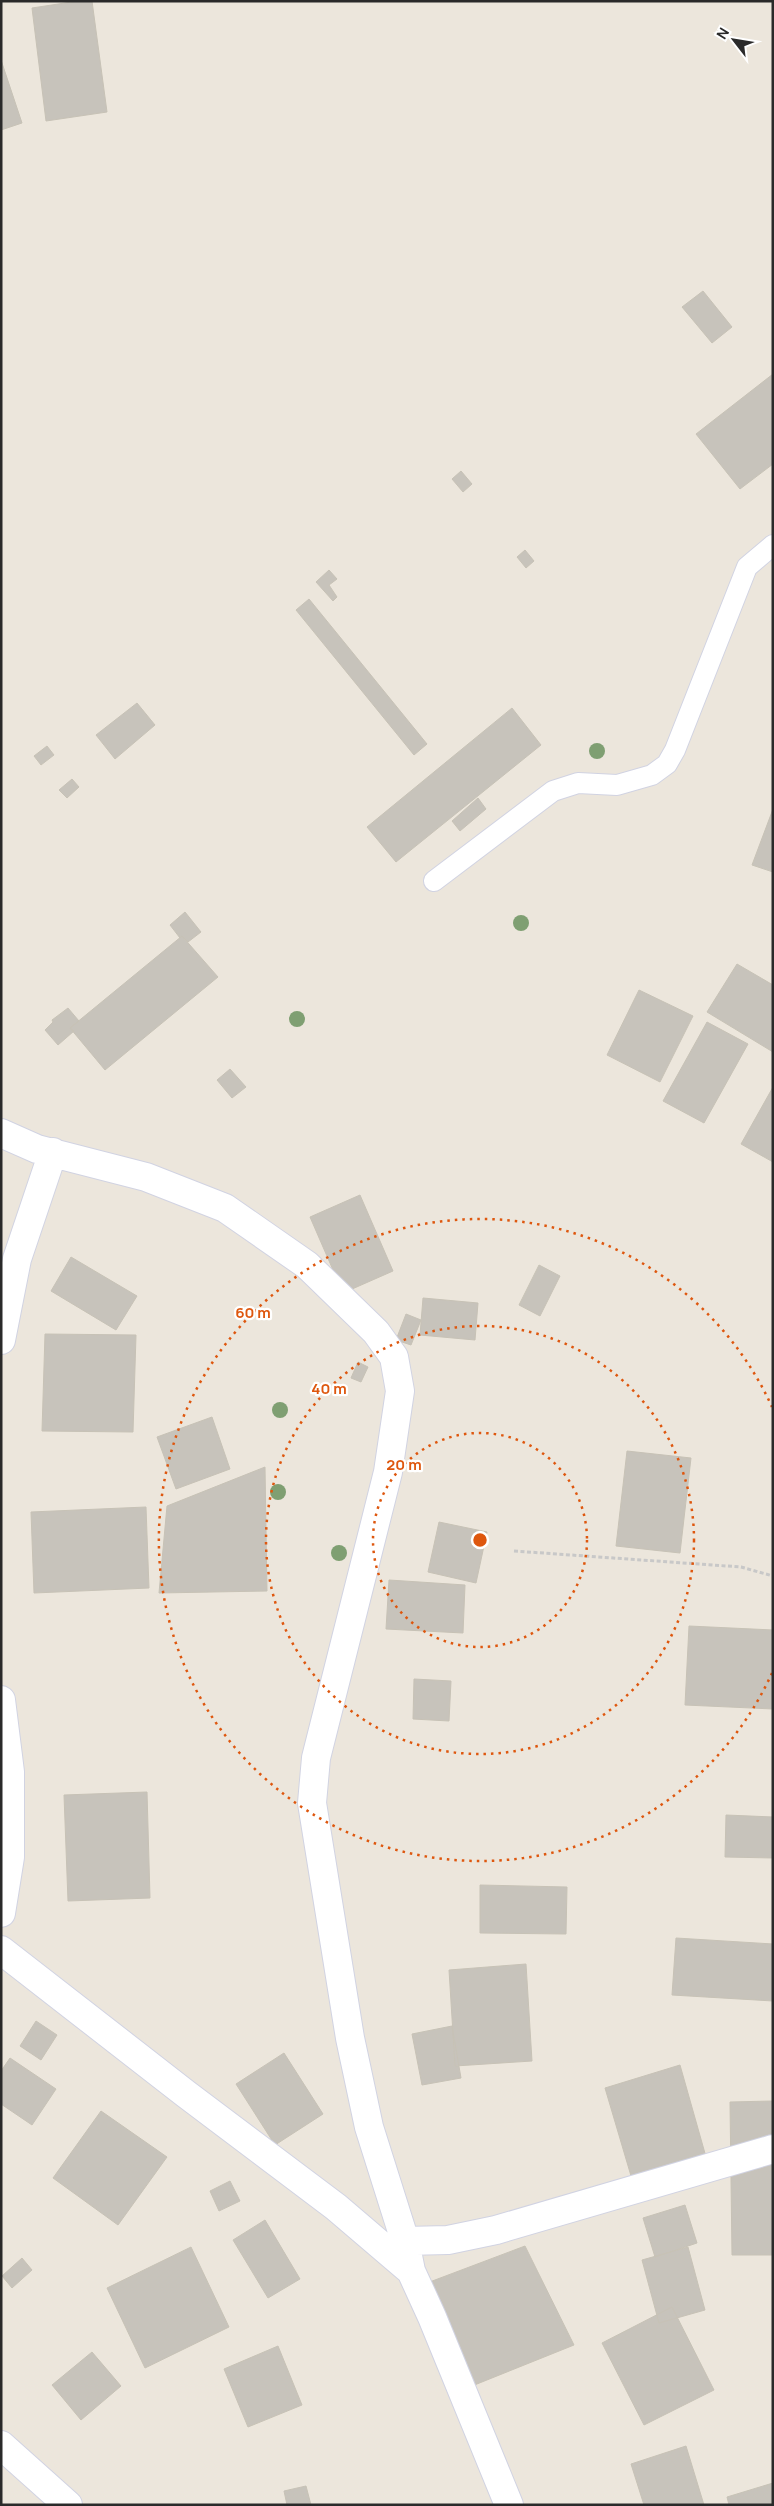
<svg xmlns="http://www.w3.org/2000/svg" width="774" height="2506" font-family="Manrope,sans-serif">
	<rect width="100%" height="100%" fill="#ece6dc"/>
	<path fill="#c7c3bb" stroke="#c7c2b6" d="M78,1H92L107,112L46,121L32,8Z
		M1,60L22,123L1,130Z
		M703,291L732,327L712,343L682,307Z
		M773,374V464L740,489L696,434Z
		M461,471L472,484L463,492L452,479Z
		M525,550L534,561L526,568L517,557Z
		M329,570L337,579L329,585L337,597L333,601L316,582Z
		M309,599L427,744L414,755L296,610Z
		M137,703L155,725L115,759L96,735Z
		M512,708L541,745L396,862L367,827Z
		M47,746L54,755L41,765L34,756Z
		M72,779L79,787L67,798L59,790Z
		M478,798L486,809L460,831L452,821Z
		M773,809V872L752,865Z
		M185,912L201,932L188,942L182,936L180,938L170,925Z
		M182,936L218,977L105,1070L70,1028Z
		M737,964L773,985V1052L707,1012Z
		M639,990L693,1016L660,1082L607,1055Z
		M68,1008L79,1021L70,1028L74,1031L58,1045L45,1030L53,1022L52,1020Z
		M707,1022L748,1044L704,1123L663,1101Z
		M230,1069L246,1087L232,1098L217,1080Z
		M773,1087V1162L741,1144Z
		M360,1195L393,1271L343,1293L310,1217Z
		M71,1257L137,1296L116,1330L51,1291Z
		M539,1265L560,1276L540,1316L519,1305Z
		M423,1298L478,1303L475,1340L420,1335Z
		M406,1314L421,1320L411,1345L396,1340Z
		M45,1334L136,1335L133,1432L42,1431Z
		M358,1362L368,1367L361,1382L351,1378Z
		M212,1417L230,1469L176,1489L157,1437Z
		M627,1451L691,1458L680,1553L616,1546Z
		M265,1467L267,1591L159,1593L167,1506Z
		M146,1507L149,1588L34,1593L31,1512Z
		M439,1522L487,1532L476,1583L428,1572Z
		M389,1580L465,1585L463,1633L386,1629Z
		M689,1626L773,1630V1709L685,1705Z
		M414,1679L451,1681L449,1721L413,1719Z
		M147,1792L150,1898L68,1901L64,1795Z
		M726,1815L773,1817V1858L725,1857Z
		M480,1885L567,1887L566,1934L480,1933Z
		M676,1938L773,1944V2001L672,1995Z
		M526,1964L532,2061L455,2066L449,1970Z
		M36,2021L57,2035L41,2060L20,2046Z
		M452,2026L461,2078L422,2085L412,2034Z
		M284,2053L323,2114L275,2145L236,2084Z
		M10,2058L56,2089L32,2125L1,2104V2071Z
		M680,2065L708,2164L634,2186L605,2088Z
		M773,2101V2255H732L730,2102Z
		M101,2111L167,2157L118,2225L53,2178Z
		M230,2181L240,2201L219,2211L210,2191Z
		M685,2205L697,2243L655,2257L643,2218Z
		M265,2220L300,2279L268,2298L233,2240Z
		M525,2246L574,2345L462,2390L427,2283Z
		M191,2247L229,2327L145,2368L107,2288Z
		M688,2247L705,2310L659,2323L642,2260Z
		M22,2258L32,2270L12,2288L2,2276Z
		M672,2307L714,2390L644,2425L602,2343Z
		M278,2346L302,2405L248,2427L224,2369Z
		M92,2352L121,2386L81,2420L52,2385Z
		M686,2446L704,2505H644L631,2464Z
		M773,2483V2505H729L727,2497Z
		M306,2486L311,2505H287L284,2491Z"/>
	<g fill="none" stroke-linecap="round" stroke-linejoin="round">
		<defs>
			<path id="service" d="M434,881L553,791L578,783L617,785L652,775L667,764L675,750L747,567L773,545"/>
			<path id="minor" d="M1,1133L37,1149L146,1177L225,1208L307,1265L376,1332L394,1357L400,1391L388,1472L316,1758L312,1803L350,2038L369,2127L405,2241L411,2271L432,2317L509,2505
				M1,1340L17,1259L53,1152
				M1,1700L10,1772V1857L1,1913
				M1,1950L186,2094L336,2207L411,2271
				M405,2241L448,2240L496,2230L773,2149
				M1,2445L68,2505"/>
		</defs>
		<use href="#service" stroke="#d1d3e2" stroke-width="22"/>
		<use href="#minor" stroke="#d1d3e2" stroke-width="30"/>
		<path stroke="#c8c8c8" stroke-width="3" stroke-dasharray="4 2.5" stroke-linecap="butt" d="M514,1551L741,1567L773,1576"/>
		<use href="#service" stroke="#fff" stroke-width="20"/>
		<use href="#minor" stroke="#fff" stroke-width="28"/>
	</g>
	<g fill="#7f9f72">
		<circle cx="597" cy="751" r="8"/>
		<circle cx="521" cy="923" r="8"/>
		<circle cx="297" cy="1019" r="8"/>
		<circle cx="280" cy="1410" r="8"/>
		<circle cx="278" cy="1492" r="8"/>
		<circle cx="339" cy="1553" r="8"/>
	</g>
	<g fill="none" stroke="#de570e" stroke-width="2.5" stroke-dasharray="2.5 5">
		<circle cx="480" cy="1540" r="107"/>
		<circle cx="480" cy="1540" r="214"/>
		<path d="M772 1673A321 321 0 1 1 772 1407"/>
	</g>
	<circle cx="480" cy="1540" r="8" fill="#de570e" stroke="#fff" stroke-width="2.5"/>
	<g font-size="15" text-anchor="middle" font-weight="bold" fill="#de570e" stroke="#fff" stroke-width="4.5" stroke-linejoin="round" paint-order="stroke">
		<text x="253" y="1318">60 m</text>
		<text x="329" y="1394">40 m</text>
		<text x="404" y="1470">20 m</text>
	</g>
	<rect width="774" height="2506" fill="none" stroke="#2a2a2a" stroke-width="5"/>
	<g transform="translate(734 40) rotate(301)" stroke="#ffffff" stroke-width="4" paint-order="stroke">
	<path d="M0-4L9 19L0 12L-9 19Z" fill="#2a2a2a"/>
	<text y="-8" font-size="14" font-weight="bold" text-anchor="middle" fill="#2a2a2a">N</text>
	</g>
</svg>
